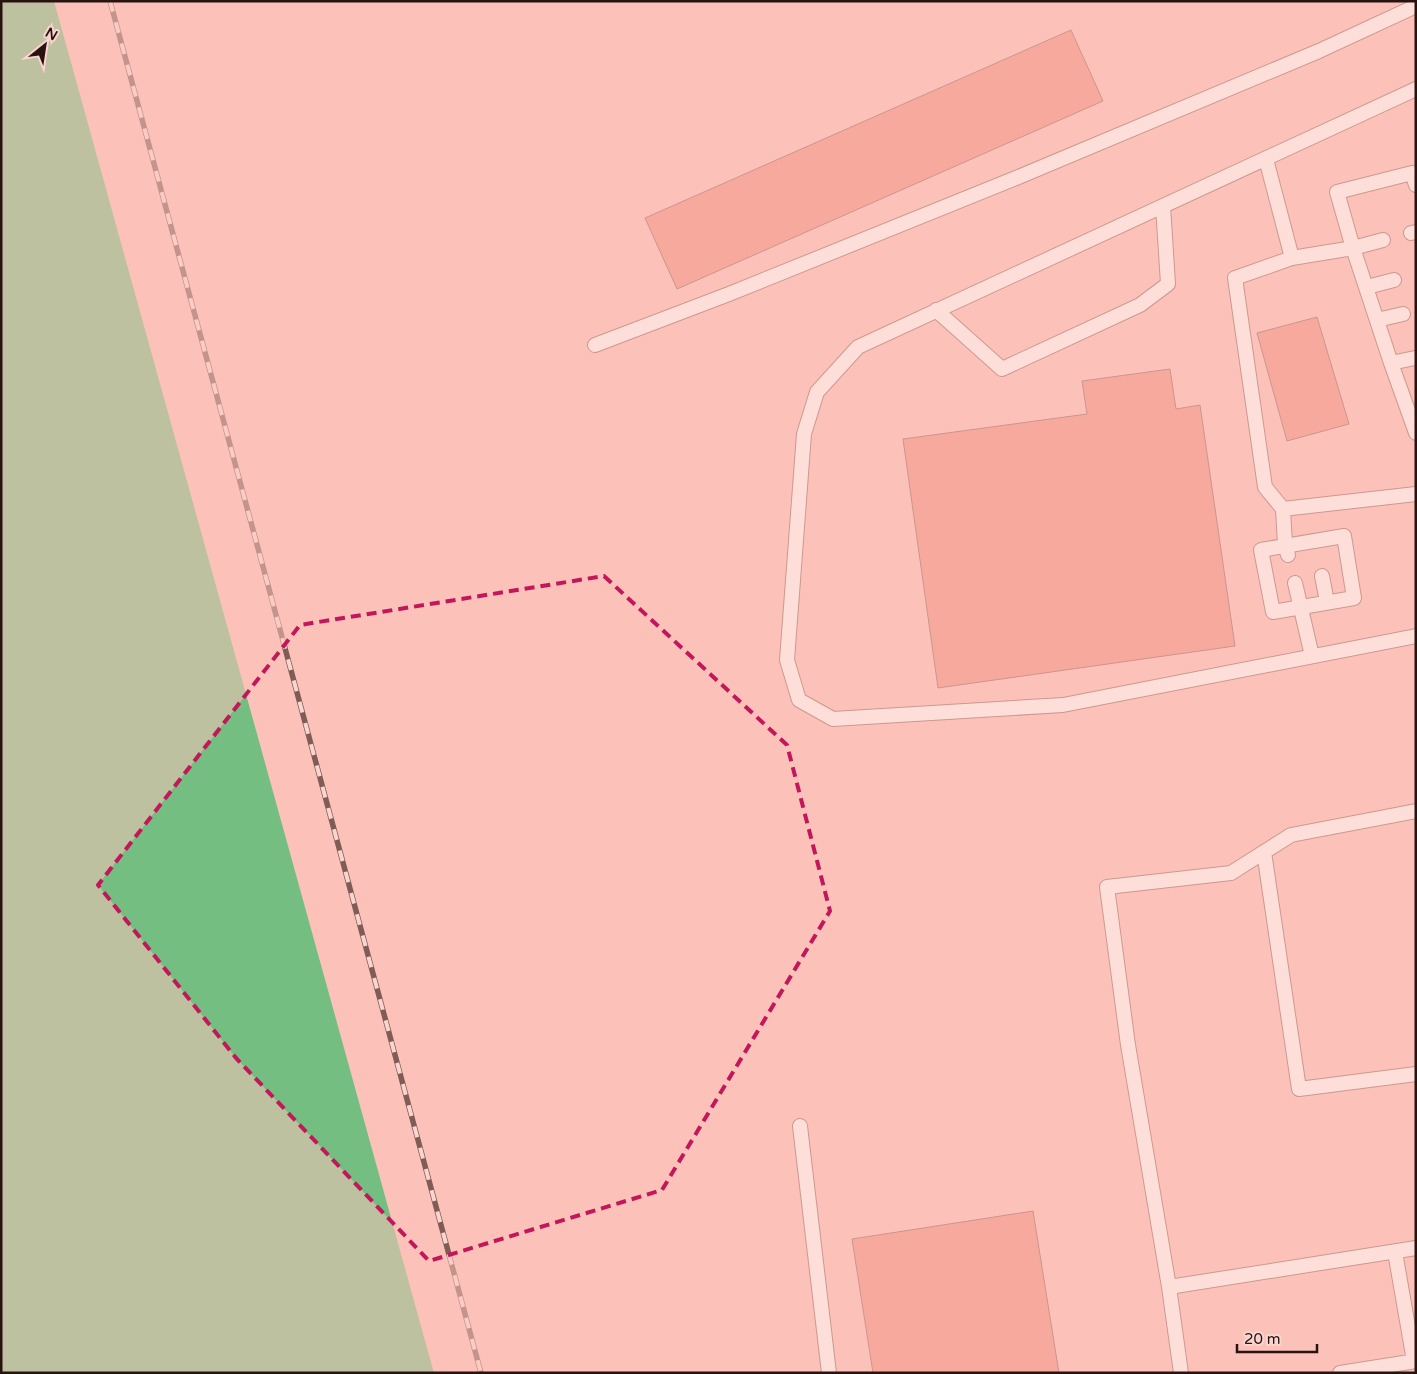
<svg xmlns="http://www.w3.org/2000/svg" width="1417" height="1374" font-family="'Varela Round',sans-serif">
	<rect width="100%" height="100%" fill="#fcc2b9"/>
	<path fill="#74be81" d="M1,1H54L434,1373H1Z"/>
	<path fill="#f18a7c" stroke="#915e56" d="M1071,30L1103,101L677,289L645,218Z
		M1317,317L1349,424L1287,441L1257,333Z
		M1170,369L1176,409L1200,405L1235,646L938,688L903,439L1087,414L1082,381Z
		M1033,1211L1059,1373H873L852,1239Z"/>
	<g fill="none" stroke-linecap="round" stroke-linejoin="round">
		<defs>
			<path id="service" d="M1416,89L858,347L817,392L804,434L787,660L799,700L833,719L1063,705L1416,636
				M1266,159L1292,258
				M1411,233L1416,232
				M1383,240L1353,248L1337,192L1412,173L1416,185
				M1367,287L1394,280
				M936,310L1002,369L1140,305L1168,284L1163,206
				M1377,320L1403,314
				M595,345L729,294L1016,178L1319,51L1416,6
				M1391,363L1415,358
				M1416,433L1391,363L1353,248L1292,258L1235,278L1265,487L1283,509L1416,494
				M1283,509L1285,545L1288,555
				M1344,536L1354,598L1273,612L1261,550Z
				M1322,576L1327,602
				M1295,583L1312,656
				M1264,852L1299,1089L1416,1074
				M800,1126L829,1373
				M1395,1252L1414,1361
				M1169,1287L1416,1248
				M1181,1373L1169,1287L1128,1045L1107,887L1231,873L1291,835L1416,811
				M1340,1373L1416,1361"/>
		</defs>
		<use href="#service" stroke="#97635b" stroke-width="16"/>
		<use href="#service" stroke="#fff" stroke-width="14"/>
		<defs>
			<path id="rail" d="M110,1L481,1373"/>
		</defs>
		<use href="#rail" stroke="#805c56" stroke-width="5.5"/>
		<use href="#rail" stroke="#fad5d0" stroke-width="4" stroke-dasharray="11" stroke-linecap="butt"/>
	</g>
	<path d="M0 0H1417V1374H0ZM604,576L787,745L830,911L662,1190L429,1261L236,1058L98,885L300,625Z" fill="#fcc2b9" fill-opacity=".55" fill-rule="evenodd"/>
	<path fill="none" stroke="#c2185b" stroke-width="4" stroke-dasharray="10 6" stroke-linejoin="round" d="M604,576L787,745L830,911L662,1190L429,1261L236,1058L98,885L300,625Z"/>
	<rect width="1417" height="1374" fill="none" stroke="#281310" stroke-width="5"/>
	<g transform="translate(45 45) rotate(30)" stroke="#fad5d0" stroke-width="4" paint-order="stroke">
	<path d="M0-4L9 19L0 12L-9 19Z" fill="#281310"/>
	<text y="-8" font-size="14" font-weight="bold" text-anchor="middle" fill="#281310">N</text>
	</g>
	<path d="M1237 1344v8h80v-8" fill="none" stroke="#281310" stroke-width="2.5"/>
	<text x="1244" y="1344" font-size="15" fill="#281310" stroke="#fad5d0" stroke-width="4" paint-order="stroke">20 m</text>
</svg>
